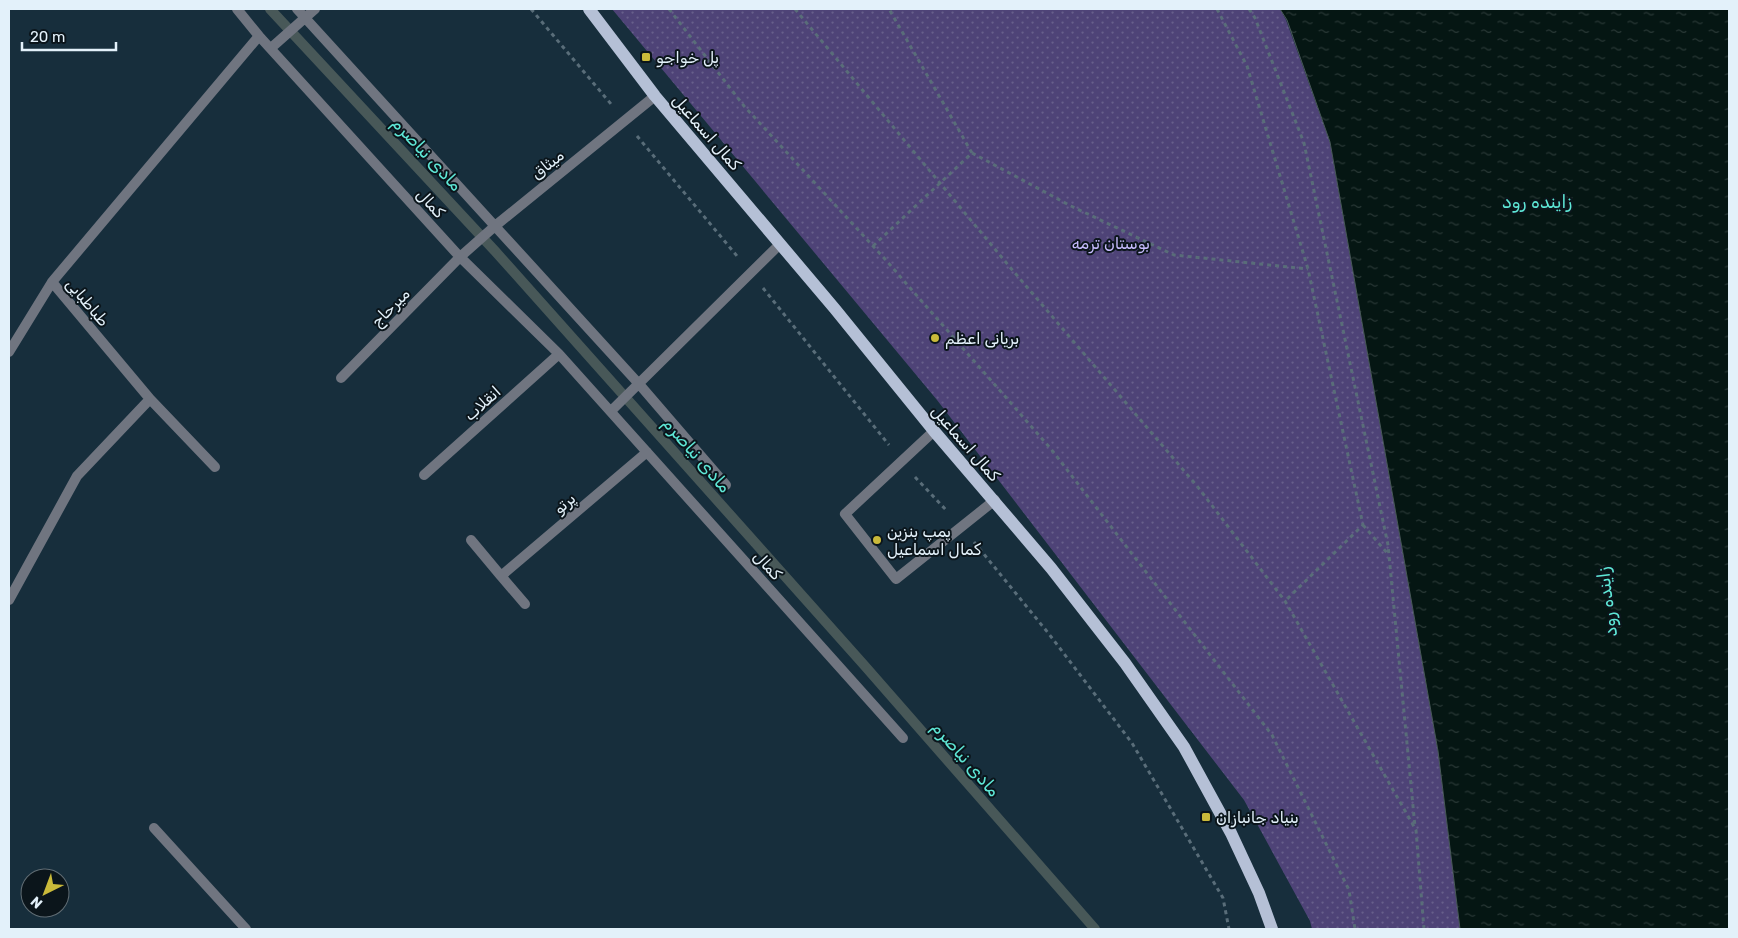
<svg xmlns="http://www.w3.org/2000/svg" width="1738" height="938" font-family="Rubik,'Noto Naskh Arabic',sans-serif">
	<defs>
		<pattern id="park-dots" width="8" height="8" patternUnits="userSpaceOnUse" patternTransform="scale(1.25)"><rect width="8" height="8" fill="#4e4377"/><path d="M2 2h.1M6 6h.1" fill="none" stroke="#675f8b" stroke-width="1.8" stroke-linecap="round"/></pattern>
		<pattern id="water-ripples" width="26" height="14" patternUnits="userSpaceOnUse" patternTransform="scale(1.25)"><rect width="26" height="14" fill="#051613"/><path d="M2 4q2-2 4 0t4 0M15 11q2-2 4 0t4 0" fill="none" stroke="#293836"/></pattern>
	</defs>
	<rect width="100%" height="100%" fill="#172e3c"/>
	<path fill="url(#park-dots)" d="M612,9H1280L1286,20L1330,142L1438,751L1460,929H1312L1310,921L1244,800L937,400Z"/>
	<path fill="url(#water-ripples)" stroke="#485858" d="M1280,9H1729V929H1460L1438,751L1330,142L1287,20Z"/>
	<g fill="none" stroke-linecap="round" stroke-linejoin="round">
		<path stroke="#485858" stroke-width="10" d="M270,9L495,251L864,665L1095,929"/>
		<path stroke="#596d79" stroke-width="3" stroke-dasharray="4 4" stroke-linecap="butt" d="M531,9L611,104
			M669,9L744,106L884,258L1051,449L1272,735L1349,890L1355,929
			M795,9L1009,266L1197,486L1285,601L1416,830L1424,929
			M1217,9L1247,66L1308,269L1363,525L1285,601
			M1249,9L1255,18L1304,143L1388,545L1415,827
			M637,136L737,256
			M972,153L1071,206L1174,255L1308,269
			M873,246L972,153L889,9
			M763,288L889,445
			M915,477L947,511
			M1363,525L1388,554
			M974,542L1049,634L1132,743L1223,898L1229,929"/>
		<path stroke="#707580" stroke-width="10" d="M934,431L845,514L896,579L995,500"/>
		<path stroke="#707580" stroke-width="10" d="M237,9L259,36L460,257L559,354L903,738
			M297,9L639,384L726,485
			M271,48L315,9
			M9,352L52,282
			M341,378L460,257L495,226L655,96
			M150,399L215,467
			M611,411L780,244
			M424,475L559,354
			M471,540L501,576
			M9,600L77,476L150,399L52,282L259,36
			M525,604L501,576L647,452
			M154,828L246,929"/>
		<path stroke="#b5c0d6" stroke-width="12" d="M589,9L655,96L835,309L934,431L1051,568L1125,663L1184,747L1231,833L1259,893L1272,929"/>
	</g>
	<g fill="#caba3a" stroke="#0b151b" stroke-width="2">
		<rect x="641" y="52" width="10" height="10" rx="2.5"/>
		<circle cx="935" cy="338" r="5"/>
		<circle cx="877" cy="540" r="5"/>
		<rect x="1201" y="812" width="10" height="10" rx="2.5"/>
	</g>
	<g text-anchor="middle" stroke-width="4" stroke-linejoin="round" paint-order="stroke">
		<g font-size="16" fill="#e3f1fa" stroke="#0b151b" text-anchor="start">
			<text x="656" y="63">پل خواجو</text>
			<text x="945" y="344">بریانی اعظم</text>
			<text x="887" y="537">پمپ بنزین<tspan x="887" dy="18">کمال اسماعیل</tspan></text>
			<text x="1216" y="823">بنیاد جانبازان</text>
		</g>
		<g font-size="16" fill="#e3f1fa" stroke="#0b151b">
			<text transform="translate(707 132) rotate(49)" y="6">کمال اسماعیل</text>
			<text transform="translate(547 164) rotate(-39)" y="6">میثاق</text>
			<text transform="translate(431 203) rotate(48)" y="6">کمال</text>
			<text transform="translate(88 302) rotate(50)" y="6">طباطبایی</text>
			<text transform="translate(390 307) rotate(-45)" y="6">میرحاج</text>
			<text transform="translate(482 403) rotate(-42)" y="6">انقلاب</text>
			<text transform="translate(966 443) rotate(49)" y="6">کمال اسماعیل</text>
			<text transform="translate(564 503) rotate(-40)" y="6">پرتو</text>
			<text transform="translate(768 565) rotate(48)" y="6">کمال</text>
		</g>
		<g font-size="16" fill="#c6bbfc" stroke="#0b151b">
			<text x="1111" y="249">بوستان ترمه</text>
		</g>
		<g font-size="18" font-style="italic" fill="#5ee7d6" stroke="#0b151b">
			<text transform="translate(427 154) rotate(47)" y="6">مادی نیاصرم</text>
			<text x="1537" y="208">زاینده رود</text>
			<text transform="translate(697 455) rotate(49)" y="6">مادی نیاصرم</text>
			<text transform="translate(1607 602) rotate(-97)" y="6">زاینده رود</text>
			<text transform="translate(966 759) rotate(49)" y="6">مادی نیاصرم</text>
		</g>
	</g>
	<rect width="1738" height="938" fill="none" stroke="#e3f1fa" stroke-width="20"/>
	<g transform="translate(45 893) rotate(222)"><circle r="24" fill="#0b151b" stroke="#616d74"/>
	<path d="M0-4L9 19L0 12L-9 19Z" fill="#caba3a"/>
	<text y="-8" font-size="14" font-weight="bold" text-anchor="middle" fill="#e3f1fa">N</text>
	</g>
	<path d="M22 42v8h94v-8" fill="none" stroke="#e3f1fa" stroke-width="2.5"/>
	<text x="30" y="42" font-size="15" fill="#e3f1fa" stroke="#0b151b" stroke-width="4" paint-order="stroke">20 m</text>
</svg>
